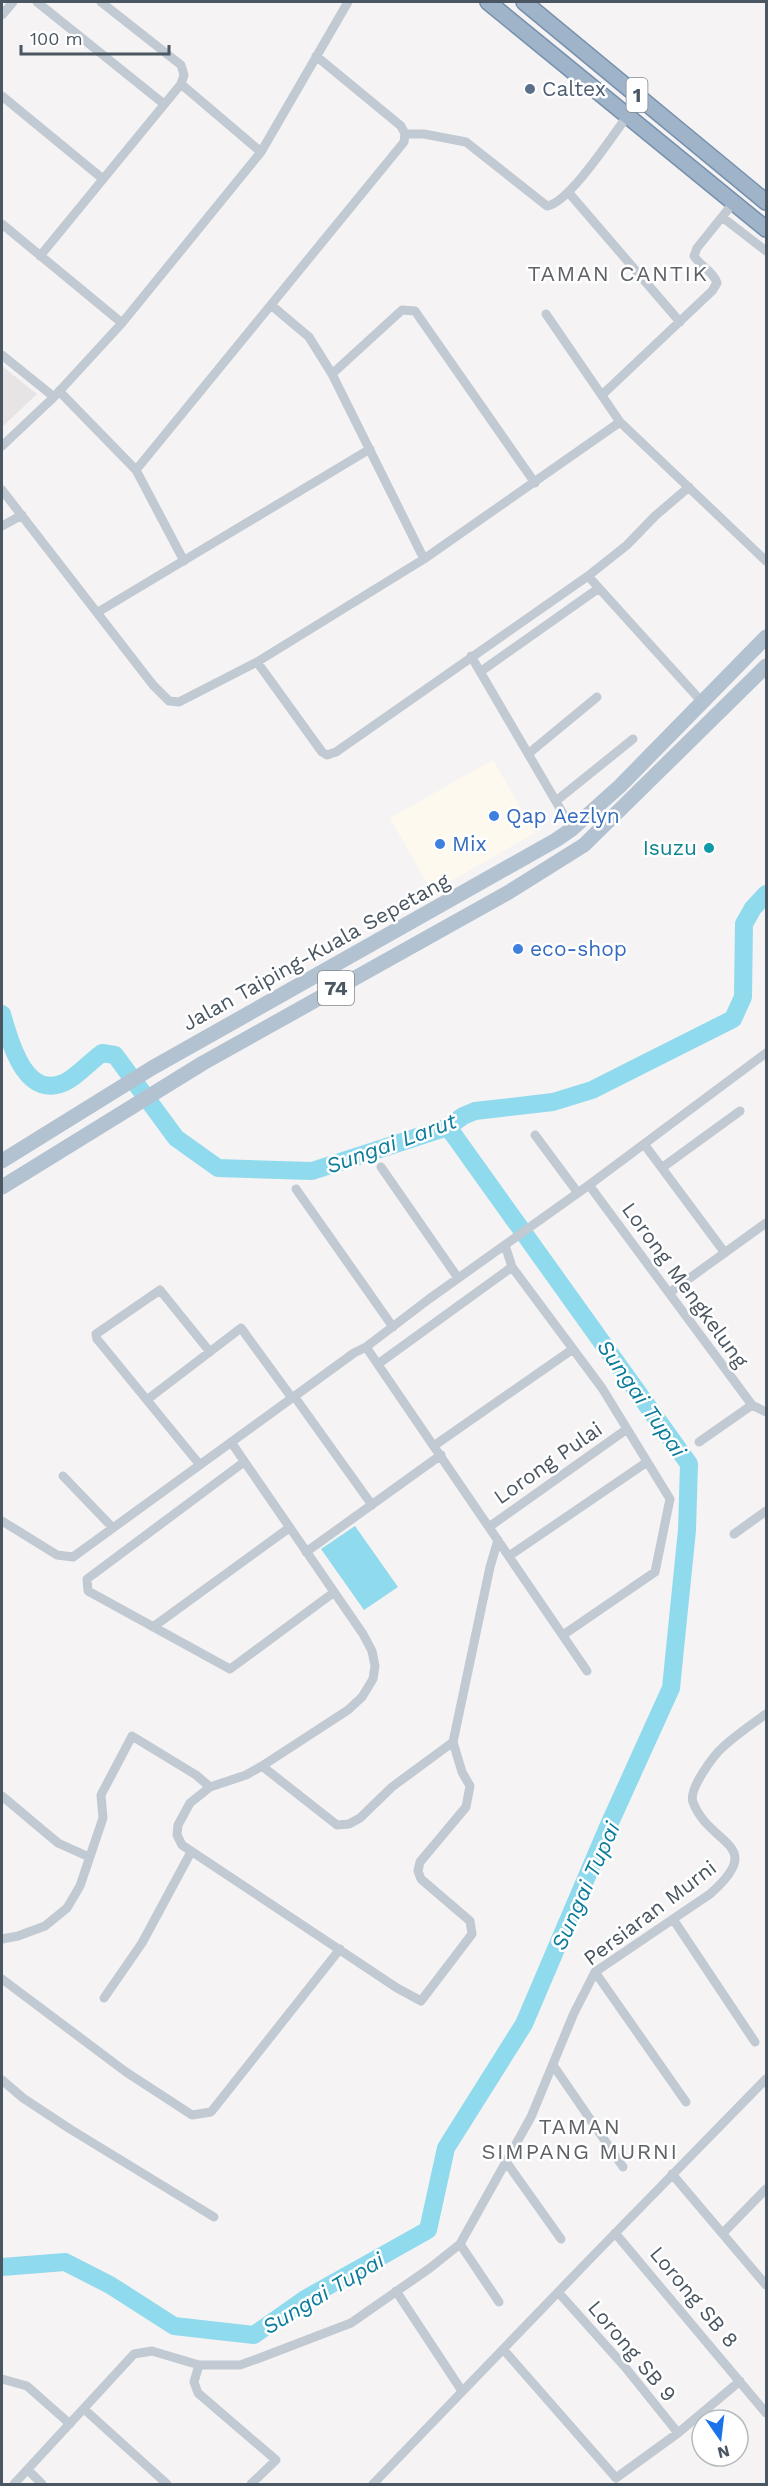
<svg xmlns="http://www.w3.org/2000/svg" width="768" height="2486" font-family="'Work Sans',sans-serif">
	<rect width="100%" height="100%" fill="#f5f3f3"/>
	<path fill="#fdf9ef" d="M493,760L535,833L432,892L390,818Z"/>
	<path fill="#e6e4e5" d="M2,366L37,394L2,427Z"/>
	<path fill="#90daee" d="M355,1526L398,1587L364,1610L321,1549Z"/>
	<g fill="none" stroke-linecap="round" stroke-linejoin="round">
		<path stroke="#90daee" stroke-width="18" d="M2,1014C10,1042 26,1105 69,1080C80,1073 91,1061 102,1053L115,1055L176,1138L218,1168L312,1171L448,1127L463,1116L475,1111L553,1102L592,1090L733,1019L743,997L744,924L753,908L766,894
			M2,2267L65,2262L110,2285L174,2326L254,2335L305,2299L428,2230L446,2148L524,2024L608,1827L671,1688L687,1530L689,1464L448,1127"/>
		<defs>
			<path id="trunk" d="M488,2L766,229
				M524,2L766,202"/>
		</defs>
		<use href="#trunk" stroke="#7690ad" stroke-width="18"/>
		<path stroke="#c1cad2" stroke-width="9" d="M37,2L164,104
			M101,2L181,65L184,75L181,84L261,152
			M2,15L13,2
			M2,96L103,179
			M405,134H424L466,142L547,206C569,203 613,135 628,115
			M569,193L680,322
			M722,217L766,251
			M2,224L122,323
			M40,256L181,84
			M271,305L309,337L332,374L424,559
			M546,314L620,422L766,561
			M2,355L54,397
			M332,374L402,310L415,311L535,483
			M59,391L136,470L184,561
			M602,395L712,291L717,283C714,272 700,266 694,256L697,248L734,202
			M2,446L54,397L122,323L261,152L348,2
			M136,470L404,142L405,134L401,126L316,56
			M2,490L153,685L169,701L179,702L257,662L424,559L620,422
			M2,526L22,515
			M588,576L702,702
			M98,612L370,449
			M471,656L572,829
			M257,662L322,752L327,755L336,752L588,576L627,545L655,516L689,487
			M480,672L599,588
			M528,754L597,697
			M556,801L633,739
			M535,1135L578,1193
			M644,1144L725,1253
			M381,1167L458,1278
			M663,1167L740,1111
			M589,1185L752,1405L766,1412
			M296,1189L393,1327
			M505,1245L512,1267L602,1388L670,1499L655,1572L563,1635
			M669,1293L766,1223
			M366,1347L587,1671
			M378,1364L512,1267
			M294,1396L372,1505
			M148,1399L241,1328L292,1398
			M231,1442L363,1634L372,1651L375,1666L373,1679L362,1697L348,1710L262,1766L246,1775L210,1787L190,1803L178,1825L177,1835L182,1845L397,1988L421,2001L472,1934L470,1921L421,1879L418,1871L420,1862L466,1807L470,1786L462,1772L453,1742
			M699,1442L752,1405
			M435,1445L573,1349
			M244,1462L87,1579L88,1591L230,1669L333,1593
			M200,1465L97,1339L96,1334L160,1290L210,1352
			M63,1476L113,1528
			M2,1521L57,1555L73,1557L354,1353L366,1347L429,1299L589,1185L766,1053
			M489,1527L627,1429
			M734,1534L766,1511
			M306,1552L441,1455
			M509,1556L647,1462
			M153,1627L289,1528
			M262,1766L337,1825L349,1824L360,1818L392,1787L453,1742L490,1567L498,1540
			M2,1796L58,1843L89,1857
			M673,1919L755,2042
			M2,1939L18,1936L45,1926L67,1908L80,1886L103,1818L101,1795L132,1736L196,1775L210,1787
			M595,1972L686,2102
			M2,1979L126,2072L192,2115L211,2112L340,1949
			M104,1998L142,1943L191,1852
			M553,2065L623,2167
			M2,2080L23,2098L70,2129L214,2217
			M507,2163L561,2239
			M672,2174L766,2285
			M615,2233L766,2413
			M723,2233L766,2189
			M460,2244L499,2302
			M396,2291L462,2391
			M558,2292L625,2367L678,2433
			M503,2349L616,2478L678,2433L740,2381
			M199,2365L194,2382L198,2393L276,2460L251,2484
			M2,2379L27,2386L70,2424
			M84,2409L167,2484
			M28,2470L42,2484
			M14,2484L134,2354L152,2351L199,2365H240L257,2359L351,2323L430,2268L460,2244L531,2117L574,2013L595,1972L710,1894C768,1843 709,1846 693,1802C688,1790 713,1756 723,1747C736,1735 752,1724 766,1714
			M373,2484L590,2259L766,2079"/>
		<path stroke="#b3c2d1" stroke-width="15" d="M2,1161L152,1068L556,840L572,829L620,786L766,637
			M2,1187L203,1063L509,892L584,845L766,666"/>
		<use href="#trunk" stroke="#9fb4c9" stroke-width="15"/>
	</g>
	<circle fill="#5c6f8a" stroke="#fff" stroke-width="2" cx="530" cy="89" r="6"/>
	<g fill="#3f7fe0" stroke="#fff" stroke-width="2">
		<circle cx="494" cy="816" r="6"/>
		<circle cx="440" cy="844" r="6"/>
		<circle cx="518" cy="949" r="6"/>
	</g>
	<circle fill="#0f9aa8" stroke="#fff" stroke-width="2" cx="709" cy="848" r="6"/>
	<g text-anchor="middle" stroke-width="5" stroke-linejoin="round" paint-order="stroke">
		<g fill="#fff" stroke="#808990" stroke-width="1.5">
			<rect x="626.5" y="78" width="21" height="34" rx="4.5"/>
			<rect x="318" y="971" width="36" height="34" rx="4.5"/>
		</g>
		<g font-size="20" font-weight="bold" fill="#4a5661">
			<text x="637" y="102">1</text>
			<text x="336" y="995">74</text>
		</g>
		<g font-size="21" fill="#4e5e75" stroke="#fff" text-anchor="start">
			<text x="542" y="96">Caltex</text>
		</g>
		<g font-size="21" fill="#366cbe" stroke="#fff" text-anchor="start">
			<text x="506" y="823">Qap Aezlyn</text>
			<text x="452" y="851">Mix</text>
			<text x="530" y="956">eco-shop</text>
		</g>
		<g font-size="21" fill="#0d838f" stroke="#fff" text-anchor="end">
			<text x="697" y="855">Isuzu</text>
		</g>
		<g font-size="21" fill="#4a5661" stroke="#fff">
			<text transform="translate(316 952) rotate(-29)" y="7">Jalan Taiping-Kuala Sepetang</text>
			<text transform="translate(685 1285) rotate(54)" y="7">Lorong Mengkelung</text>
			<text transform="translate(548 1463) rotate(-35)" y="7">Lorong Pulai</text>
			<text transform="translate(650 1913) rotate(-37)" y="7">Persiaran Murni</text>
			<text transform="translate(694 2297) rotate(50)" y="7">Lorong SB 8</text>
			<text transform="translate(632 2351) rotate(50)" y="7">Lorong SB 9</text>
		</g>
		<g font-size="22" letter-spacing="1.5" fill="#5f6368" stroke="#fff">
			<text x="618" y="281">TAMAN CANTIK</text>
			<text x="580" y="2134">TAMAN<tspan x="580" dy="25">SIMPANG MURNI</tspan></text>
		</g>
		<g font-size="22" font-style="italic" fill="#0c7c9b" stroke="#fff">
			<text transform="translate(391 1143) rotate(-20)" y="8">Sungai Larut</text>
			<text transform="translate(642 1398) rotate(55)" y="8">Sungai Tupai</text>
			<text transform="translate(585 1886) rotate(-66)" y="8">Sungai Tupai</text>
			<text transform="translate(323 2293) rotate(-31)" y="8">Sungai Tupai</text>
		</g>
	</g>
	<rect width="768" height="2486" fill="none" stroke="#4a5661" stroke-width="6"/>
	<g transform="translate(720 2438) rotate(166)"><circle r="28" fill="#ffffff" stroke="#b7bbc0" stroke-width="1.5"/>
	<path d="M0-4.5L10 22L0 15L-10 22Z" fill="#1a73e8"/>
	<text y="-9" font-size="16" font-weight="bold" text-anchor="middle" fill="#4a5661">N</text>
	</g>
	<path d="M21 45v9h148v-9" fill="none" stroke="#4a5661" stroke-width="3"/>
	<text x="30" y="45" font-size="18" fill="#4a5661" stroke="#ffffff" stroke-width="4.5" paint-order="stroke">100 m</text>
</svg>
